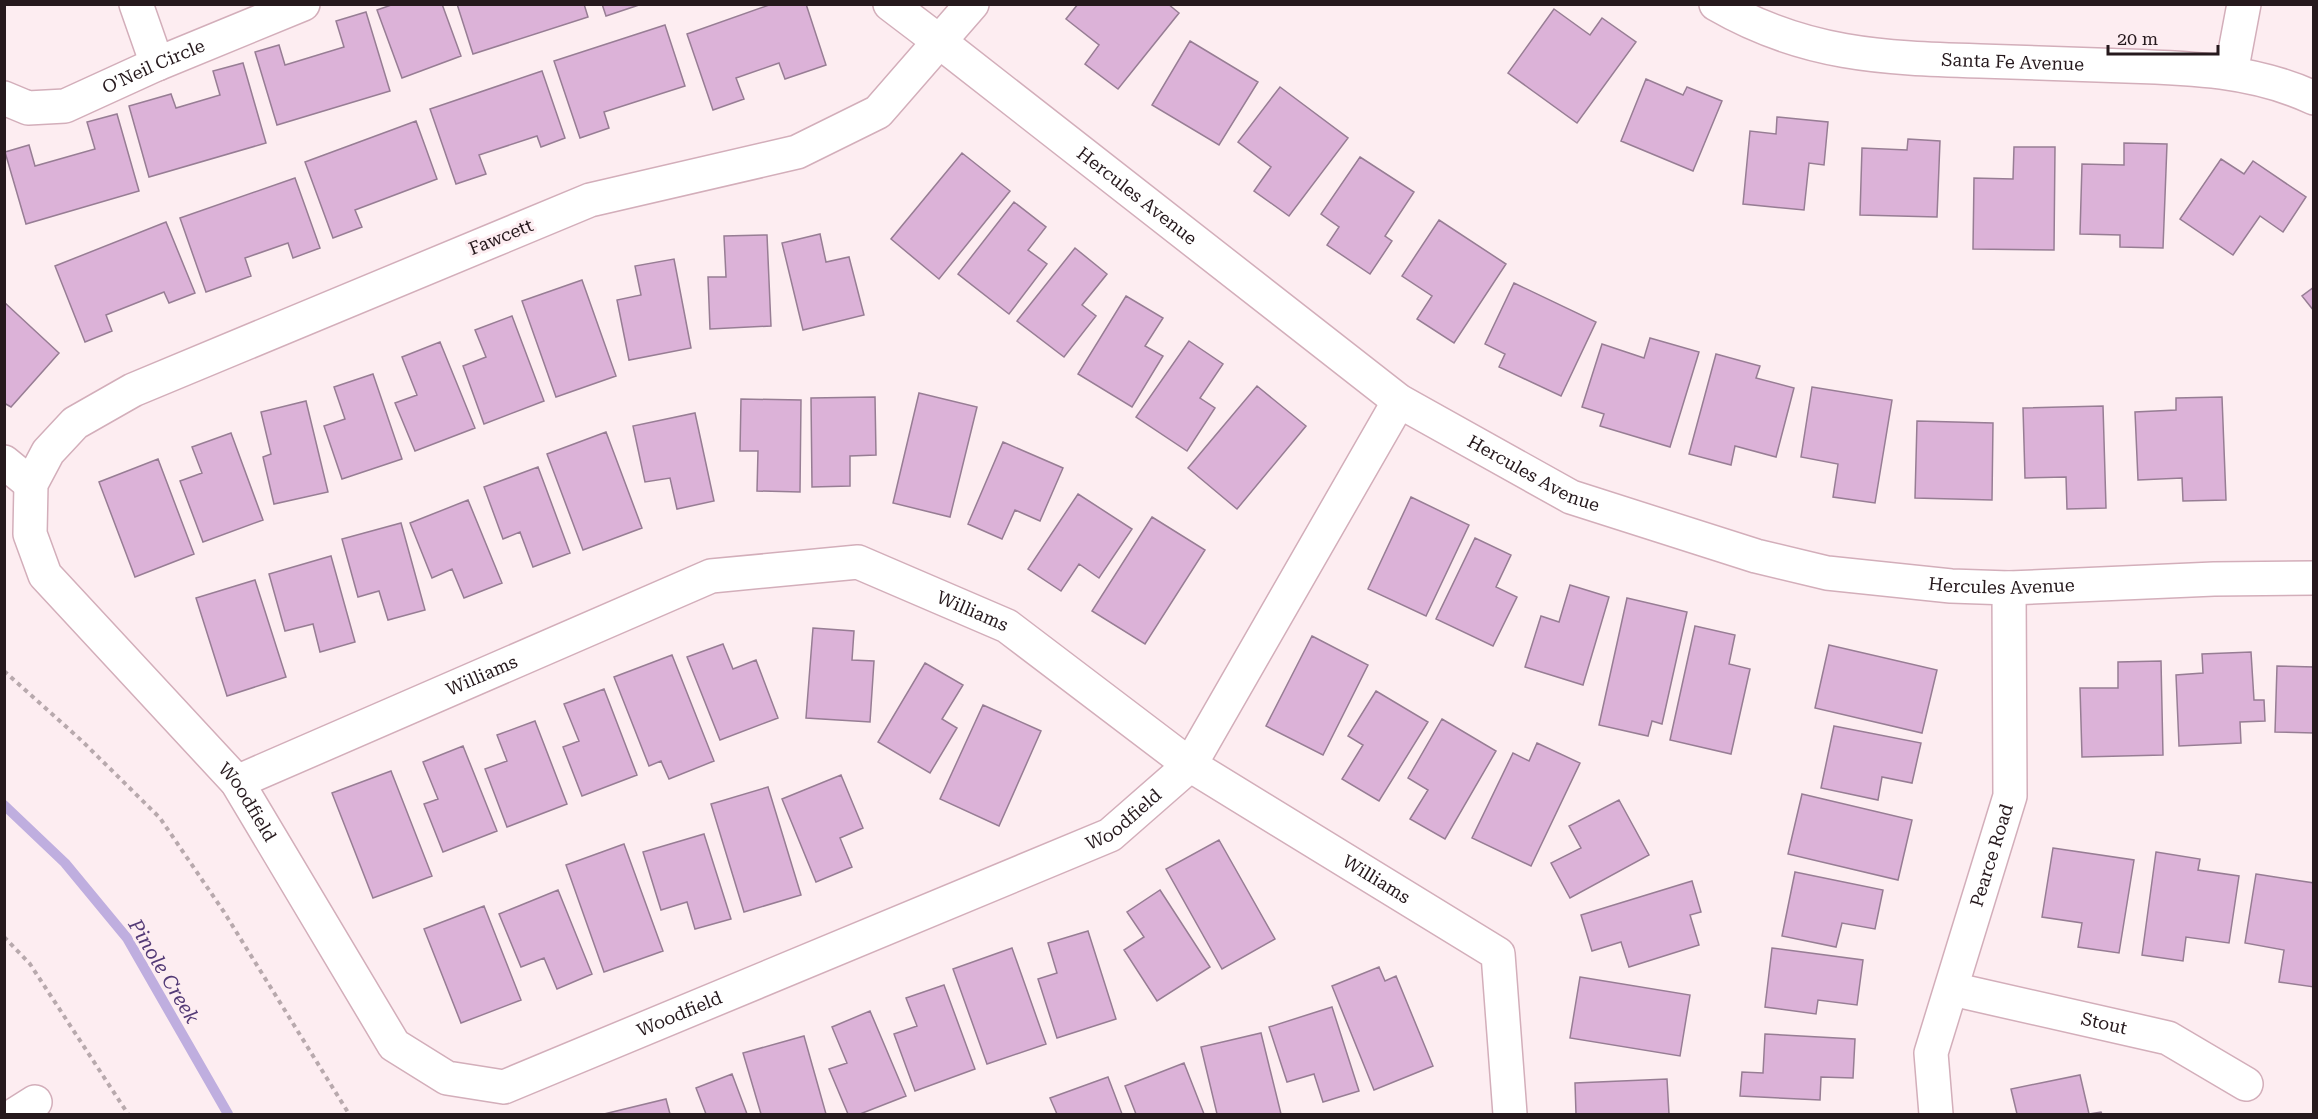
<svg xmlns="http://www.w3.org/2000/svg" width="2318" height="1119" font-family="'Roboto Serif',serif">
	<rect width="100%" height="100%" fill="#fdedf1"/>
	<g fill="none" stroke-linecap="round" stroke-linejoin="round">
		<path stroke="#bfaedf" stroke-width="10" d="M4,805L65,863L127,938L228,1114"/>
	</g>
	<path fill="#dcb2d8" stroke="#977d94" stroke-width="1.5" d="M394,4H442L461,56L402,78L377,10Z
		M457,4H584L588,17L473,54Z
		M602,4H642L606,16Z
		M772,4H806L826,65L785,79L779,63L736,78L744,99L713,110L687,34Z
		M1078,4H1168L1179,13L1118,89L1085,64L1099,45L1066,19Z
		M1554,9L1590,35L1602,18L1636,42L1577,123L1508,73Z
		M366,12L390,91L277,125L255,52L279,45L285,65L344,47L336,21Z
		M665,25L685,86L604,112L609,128L580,138L554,61Z
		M1190,41L1258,82L1219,145L1152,105Z
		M243,63L266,143L149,177L129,106L171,94L176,108L220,95L213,71Z
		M542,71L565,138L541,147L537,136L479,155L486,174L456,184L430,109Z
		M1646,79L1683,95L1687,87L1722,101L1693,171L1621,141Z
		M1280,87L1348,138L1289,216L1254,191L1271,167L1238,142Z
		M117,114L139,191L26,224L5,152L29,145L35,166L95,149L87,122Z
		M1777,117L1828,122L1824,165L1809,163L1804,210L1743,204L1750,131L1776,134Z
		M416,121L437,179L355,210L362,227L333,238L305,162Z
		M1908,139L1940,141L1937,217L1860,215L1862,148L1907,150Z
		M2124,143L2167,144L2163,248L2120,247V235L2080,234L2082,164L2124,165Z
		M2014,147H2055L2054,250L1973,249L1974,178L2013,179Z
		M962,153L1010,191L939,279L891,239Z
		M1360,157L1414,192L1385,236L1392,241L1370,274L1327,245L1339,227L1321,214Z
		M2221,159L2244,174L2253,161L2306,197L2283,232L2260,216L2233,255L2180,219Z
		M295,178L320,248L293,258L288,243L245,258L251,276L206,292L180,218Z
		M1014,202L1046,227L1028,250L1047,264L1009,314L958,274Z
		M1439,220L1506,264L1454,343L1417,319L1432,296L1402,276Z
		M166,222L195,293L169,303L164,292L106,315L112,331L85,342L55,266Z
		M820,234L826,262L849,257L864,315L803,330L782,243Z
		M767,235L771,326L710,329L708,277H726L724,236Z
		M1075,248L1107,274L1082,305L1096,316L1064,357L1017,321Z
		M674,259L691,348L629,360L617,300L641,295L635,266Z
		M582,280L616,376L556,397L522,301Z
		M1514,283L1596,322L1561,396L1499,367L1505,354L1485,344Z
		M2314,287V311L2302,296Z
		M1126,296L1163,318L1145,346L1163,356L1132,407L1078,374Z
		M4,302L59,353L11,407L4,403Z
		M512,316L544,401L484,424L463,366L486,357L475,330Z
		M1650,338L1699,352L1670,447L1600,426L1604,414L1582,407L1602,344L1644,358Z
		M1189,341L1223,364L1200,398L1215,408L1187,451L1136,417Z
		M440,342L475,428L415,451L395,403L417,395L402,357Z
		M1716,354L1760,366L1756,378L1794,388L1776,457L1735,446L1731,465L1689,454Z
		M373,374L402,459L342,479L324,426L345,419L334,387Z
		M1257,386L1306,426L1237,509L1188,468Z
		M1812,387L1892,400L1875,503L1833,497L1838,464L1801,457Z
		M919,393L977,407L950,517L893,503Z
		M875,397L876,455L850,456V486L812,487L811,398Z
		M2222,397L2226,500L2183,501L2182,478L2138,480L2135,412L2176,410V398Z
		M741,399L801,400L800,492L757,491L758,451H740Z
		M306,401L328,492L274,504L263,457L271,454L261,412Z
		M2103,406L2106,508L2067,509L2066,477L2025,478L2023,408Z
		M695,413L714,501L677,509L670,478L645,482L633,426Z
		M1917,421L1993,423L1992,500L1915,498Z
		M606,432L642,528L583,550L547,454Z
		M231,433L263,520L203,542L180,481L202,473L192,447Z
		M1003,442L1063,468L1040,521L1015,510L1002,539L968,524Z
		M158,459L194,554L135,577L99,482Z
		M538,467L570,553L533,567L520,532L503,539L484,487Z
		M1078,494L1132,529L1099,578L1079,564L1061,591L1028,569Z
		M1411,497L1469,525L1426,616L1368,589Z
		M468,500L502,583L464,598L452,569L432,578L410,523Z
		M1152,517L1205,550L1145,644L1092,611Z
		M401,523L425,610L388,620L379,591L358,597L342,539Z
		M1475,538L1511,555L1496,587L1517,597L1493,646L1436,619Z
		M331,556L355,642L320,652L313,624L285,631L269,574Z
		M255,580L286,677L227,696L196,598Z
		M1570,585L1609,597L1583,685L1525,667L1541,616L1559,622Z
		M1627,598L1687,612L1662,724L1652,721L1648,736L1599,725Z
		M1695,626L1735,635L1729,664L1750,669L1731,754L1670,740Z
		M813,628L854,631L852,660L874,661L870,722L806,718Z
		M1312,636L1368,665L1323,755L1266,726Z
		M723,644L733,669L756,660L778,718L720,740L687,657Z
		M1829,645L1937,670L1922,733L1815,708Z
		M2251,652L2254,700H2264L2265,721L2240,722L2241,743L2179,746L2176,675L2203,673L2202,654Z
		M672,655L714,761L669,779L661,761L649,766L614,677Z
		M2161,661L2163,755L2082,757L2080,688H2118V662Z
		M925,663L963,685L942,719L957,728L930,773L878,742Z
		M2277,666L2314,667V733L2275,732Z
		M604,689L637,775L582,796L563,747L579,741L564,704Z
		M1376,691L1428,722L1379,801L1342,779L1363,745L1348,736Z
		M983,705L1041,731L999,826L940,799Z
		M1442,719L1496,751L1445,839L1410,819L1428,790L1408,778Z
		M535,721L567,804L507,827L485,769L507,761L497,735Z
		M1834,726L1921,743L1912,783L1882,777L1878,800L1821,788Z
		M1537,743L1580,763L1531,866L1472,838L1513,753L1529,761Z
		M463,746L497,831L443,852L424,804L438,799L423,762Z
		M391,771L432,876L373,898L332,793Z
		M841,775L863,828L840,838L852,867L816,882L782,799Z
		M768,787L801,895L744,912L711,804Z
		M1802,794L1912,820L1898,880L1788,854Z
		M1619,800L1649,855L1570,898L1551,863L1581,848L1569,826Z
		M704,834L731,919L695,929L687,902L661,910L643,852Z
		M1219,840L1275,939L1222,969L1166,869Z
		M624,844L663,951L604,972L566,865Z
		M2053,848L2134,860L2119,953L2078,947L2082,923L2042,917Z
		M2156,852L2200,859L2198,870L2239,876L2229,943L2186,937L2183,961L2142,955Z
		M1795,872L1883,890L1875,929L1842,923L1836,947L1782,936Z
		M2256,874L2314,883V987L2279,982L2284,950L2245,943Z
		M1692,881L1701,912L1690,915L1699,945L1629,967L1621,942L1592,951L1581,915Z
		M558,890L592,974L557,989L544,958L521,967L499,914Z
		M1160,890L1210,967L1157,1001L1124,950L1144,937L1127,912Z
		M484,906L521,1000L461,1023L424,929Z
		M1088,931L1116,1019L1057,1038L1038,979L1057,973L1048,943Z
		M1012,948L1046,1044L987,1064L953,969Z
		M1772,948L1863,960L1857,1005L1818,1000L1816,1014L1765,1007Z
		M1379,967L1385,981L1396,976L1433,1066L1374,1090L1332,986Z
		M1580,977L1690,995L1680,1056L1570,1038Z
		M944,985L975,1069L915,1091L894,1034L917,1026L906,998Z
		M1332,1007L1359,1091L1323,1102L1314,1074L1287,1082L1269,1027Z
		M870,1011L906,1096L860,1114H848L829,1069L847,1063L832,1027Z
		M1261,1033L1281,1114H1217L1201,1047Z
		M1765,1034L1855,1039L1853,1078L1821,1077L1820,1100L1740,1096L1742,1072L1763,1073Z
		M804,1036L826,1114H761L743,1053Z
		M1184,1063L1204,1114H1136L1125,1086Z
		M732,1074L747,1114H706L696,1088Z
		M2080,1075L2089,1114L2101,1112L2102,1114H2017L2011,1089Z
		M1108,1077L1122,1114H1057L1050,1098Z
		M1667,1079L1669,1114H1576L1575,1083Z
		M666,1099L670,1114H604Z"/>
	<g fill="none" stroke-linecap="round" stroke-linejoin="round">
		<defs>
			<g id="minor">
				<path d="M136,4L157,64"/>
				<path d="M890,4L940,42"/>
				<path id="s1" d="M972,4L878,112L797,152L590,200L133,390L75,423L48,452L31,484L30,534L45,575L237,782L394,1045L447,1078L504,1087L1110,835L1190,765L1399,401"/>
				<path d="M2231,73L2244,4"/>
				<path id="s2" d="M4,98L28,108L65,106L157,64L303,4"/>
				<path d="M4,462L31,484"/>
				<path id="s3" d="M237,782L711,576L858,562L1007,626L1190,765L1498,954L1510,1114"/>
				<path id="s4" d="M1952,989L2168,1038L2246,1084"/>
				<path d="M16,1114L35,1102"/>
				<path id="s5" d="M1936,1114L1931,1053L2010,796L2009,588"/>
			</g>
			<g id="tertiary">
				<path id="s6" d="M1716,4C1804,55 1882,58 1980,61C2029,63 2078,64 2126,66C2190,68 2254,70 2314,98"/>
				<path id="s7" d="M940,42L1399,401L1571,497L1756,556L1827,573L1951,586L2009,588L2214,579L2314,578"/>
			</g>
		</defs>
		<use href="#minor" stroke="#d3aeba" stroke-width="36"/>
		<use href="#tertiary" stroke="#d3aeba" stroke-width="36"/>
		<path stroke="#b8a9ad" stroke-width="4" stroke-dasharray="4.5 4.5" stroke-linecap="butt" d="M4,671L82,741L160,818L224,912L349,1114
			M4,937L30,964L128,1114"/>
		<use href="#minor" stroke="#fff" stroke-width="33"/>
		<use href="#tertiary" stroke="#fff" stroke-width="33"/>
	</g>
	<g text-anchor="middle" stroke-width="6" stroke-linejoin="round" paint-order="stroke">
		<g font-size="18" fill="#26191d" stroke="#fdedf1">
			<text dy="6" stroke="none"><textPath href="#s6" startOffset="306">Santa Fe Avenue</textPath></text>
			<text dy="6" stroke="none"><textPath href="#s2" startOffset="160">O'Neil Circle</textPath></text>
			<text dy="6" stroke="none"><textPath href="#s7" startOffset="250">Hercules Avenue</textPath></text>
			<text transform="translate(501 237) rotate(-22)" y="6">Fawcett</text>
			<text dy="6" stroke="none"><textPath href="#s7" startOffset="736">Hercules Avenue</textPath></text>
			<text dy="6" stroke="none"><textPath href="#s7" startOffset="1222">Hercules Avenue</textPath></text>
			<text dy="6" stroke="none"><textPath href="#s3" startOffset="789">Williams</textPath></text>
			<text dy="6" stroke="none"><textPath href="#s3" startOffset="267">Williams</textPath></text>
			<text dy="6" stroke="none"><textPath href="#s1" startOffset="1482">Woodfield</textPath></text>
			<text dy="6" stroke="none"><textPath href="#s1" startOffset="2562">Woodfield</textPath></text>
			<text dy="6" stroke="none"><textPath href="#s5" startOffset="268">Pearce Road</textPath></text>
			<text dy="6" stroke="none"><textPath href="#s3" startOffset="1275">Williams</textPath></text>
			<text dy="6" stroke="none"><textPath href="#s1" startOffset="2076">Woodfield</textPath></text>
			<text dy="6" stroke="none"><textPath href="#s4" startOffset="156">Stout</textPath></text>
		</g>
		<g font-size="20" font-style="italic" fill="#533a76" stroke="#fdedf1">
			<text transform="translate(164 971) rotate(59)" y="7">Pinole Creek</text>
		</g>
	</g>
	<rect width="2318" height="1119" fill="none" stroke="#26191d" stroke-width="12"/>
	<path d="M2108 45v9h110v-9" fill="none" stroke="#26191d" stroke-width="3"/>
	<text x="2117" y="45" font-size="18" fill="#26191d" stroke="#fdedf1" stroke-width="4.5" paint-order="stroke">20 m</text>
</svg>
